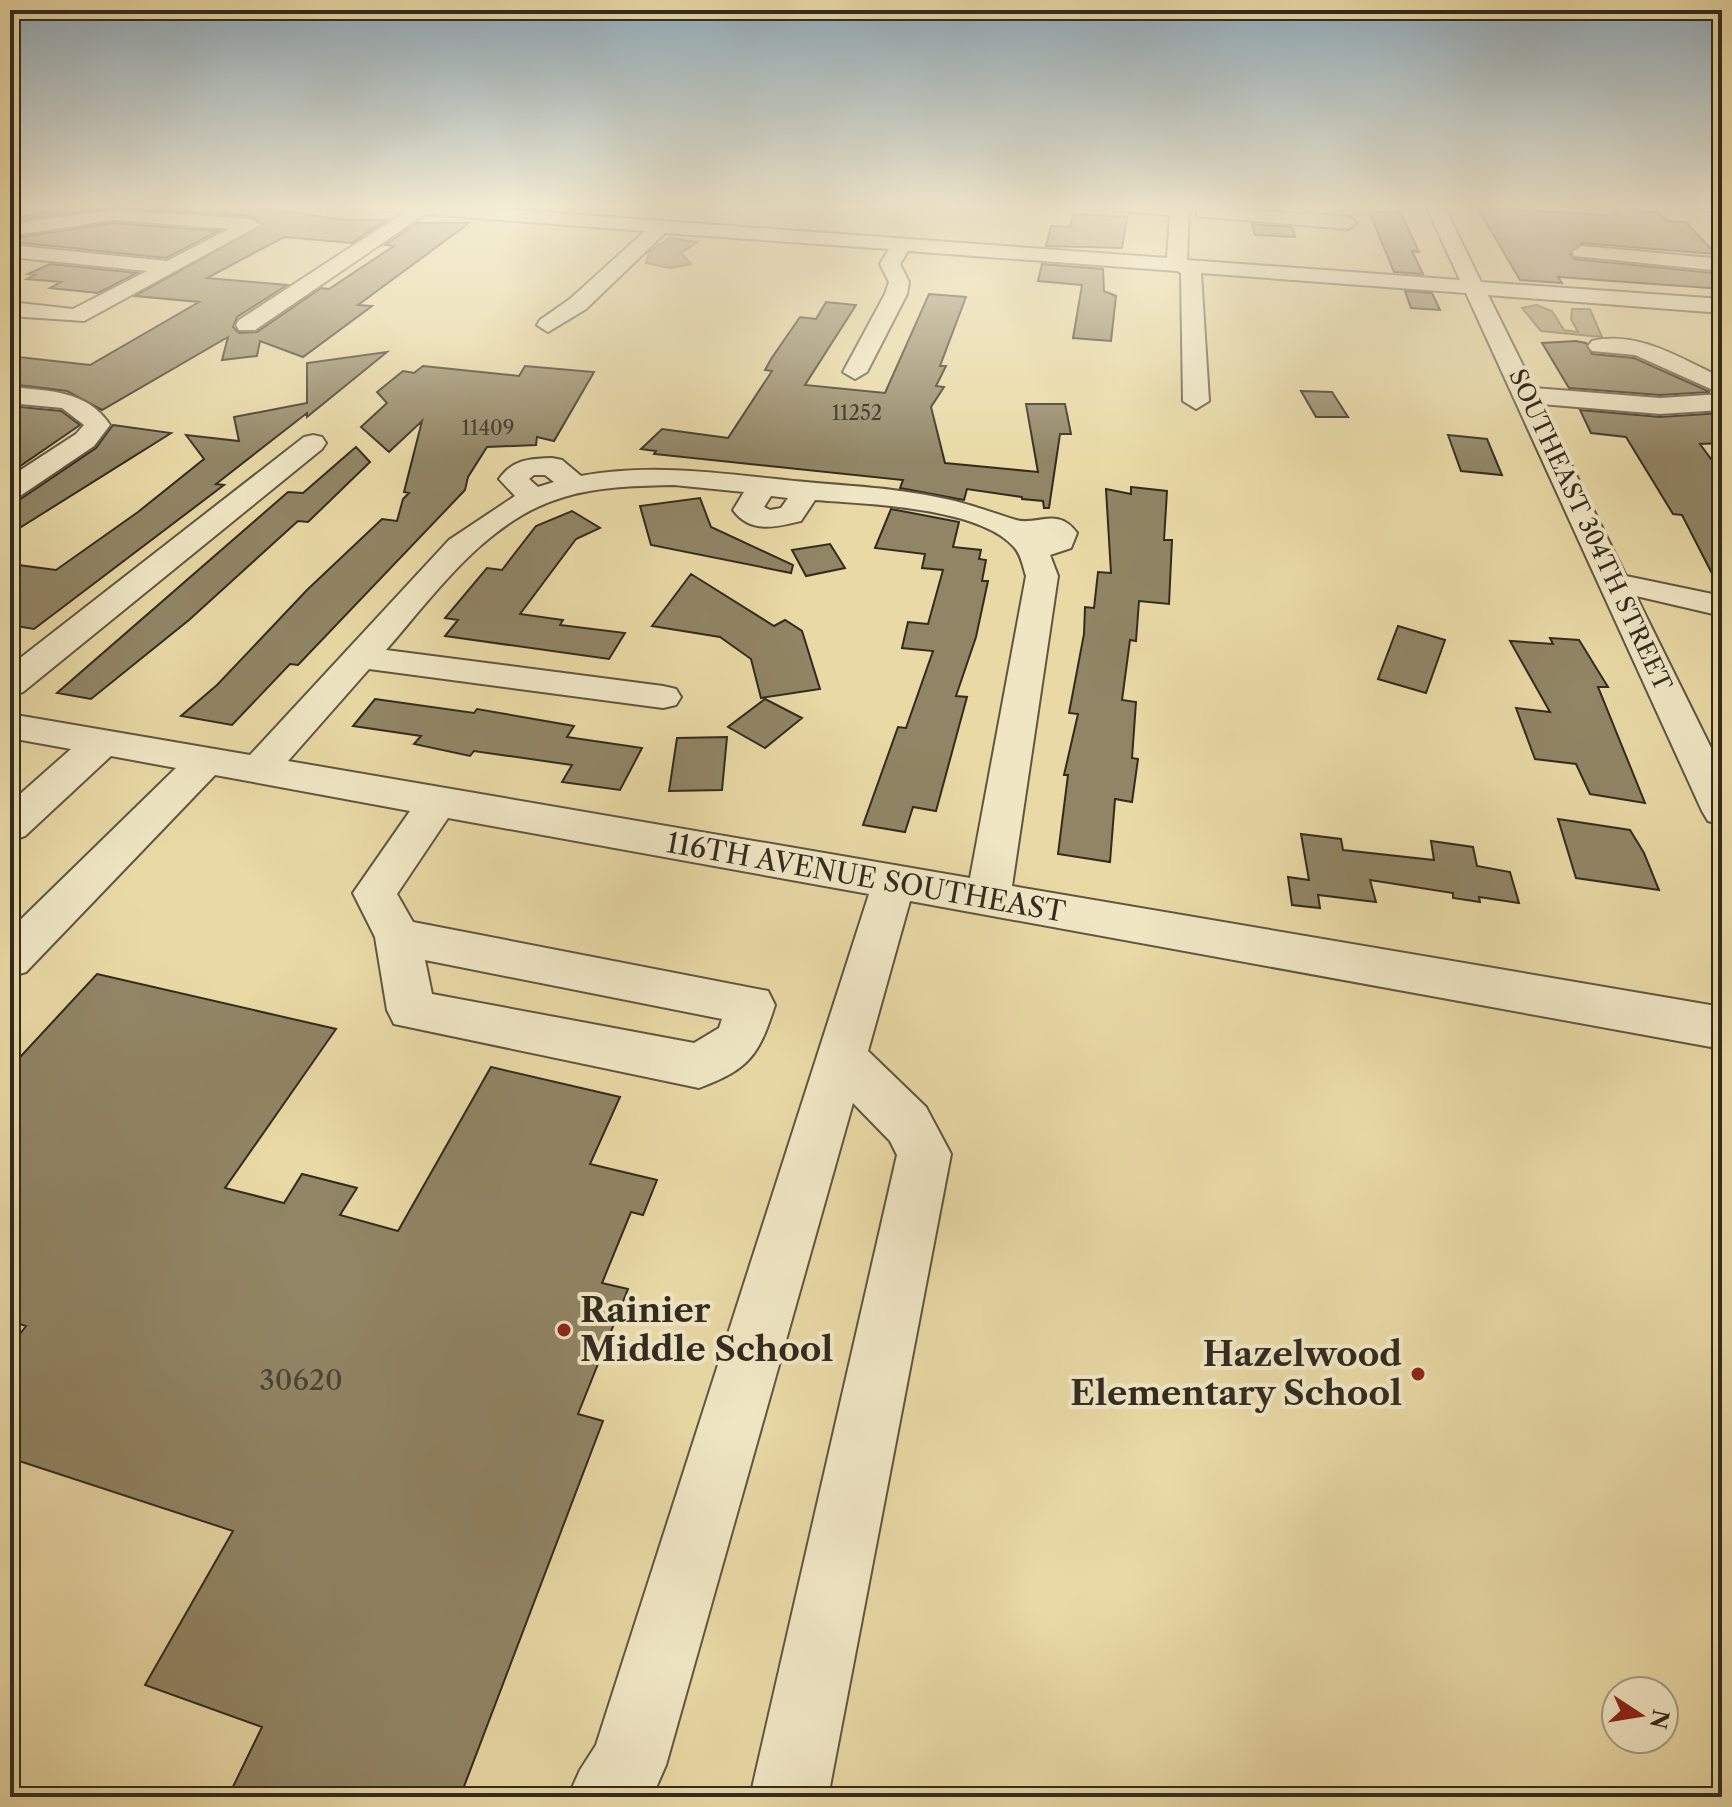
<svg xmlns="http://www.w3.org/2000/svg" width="1732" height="1807" font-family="'Libre Caslon Text',serif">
	<rect width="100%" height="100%" fill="#e8d9a5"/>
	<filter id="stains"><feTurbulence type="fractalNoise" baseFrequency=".0025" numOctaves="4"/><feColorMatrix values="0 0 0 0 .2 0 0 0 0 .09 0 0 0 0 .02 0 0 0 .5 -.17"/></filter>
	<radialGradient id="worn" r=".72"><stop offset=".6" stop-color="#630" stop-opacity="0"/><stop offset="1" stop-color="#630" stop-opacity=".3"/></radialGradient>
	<path fill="#aa9e78" stroke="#7a7055" stroke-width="2" d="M669,238L697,242L681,253L691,264L670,268L646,263L649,252Z
		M1536,305L1552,311L1564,330L1578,332L1571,319L1572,309H1590L1602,337L1541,331L1522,308Z"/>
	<path fill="#918565" stroke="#332b20" stroke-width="2" d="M78,206H247L345,220H386L352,243L284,237L207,278L287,285L237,317L233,327L239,333L257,332L321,288L329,289L394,246L385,245L417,223H469L358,305L372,306L303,357L260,341L257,356L222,360L228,337L102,410L67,391L10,384V356L90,365L199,302L135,296L263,224L251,216L113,207L12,221V218Z
		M1477,207L1618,216L1612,209L1658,212L1667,221L1686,222L1716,254L1582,243L1570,254L1575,259L1722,274V289L1558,277L1562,283L1520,280Z
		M1369,211L1399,213L1403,217L1419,252L1412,251L1423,274L1394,272Z
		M1073,214L1127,217L1122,248L1046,246L1051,226L1070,227Z
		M113,223L218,231L166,258L15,242L14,238Z
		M1252,224L1292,227L1295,237L1255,235Z
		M50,264L137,273L98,293L50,288L61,282L27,279L35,275L28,274Z
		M1042,264L1103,269L1104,291L1116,296L1111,341L1073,338L1082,285L1038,281Z
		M1405,291L1432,293L1440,310L1411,308Z
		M929,294L966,297L940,366H946L936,386L944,387L931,407L945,463L1038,472L1026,404H1065L1071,434H1060L1049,508H1044L1043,501L1022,499V497L967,489L964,500L900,488L903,480L654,454L656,451L641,449L662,429L728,438L772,371L765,370L771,359L800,317L816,319L826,302L856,305L805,385L885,393Z
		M1576,341L1586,343L1592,354L1634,358L1710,392L1660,395L1569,388L1542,343Z
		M387,352L307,417V413L216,484L224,485L34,629L10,625V564L56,570L138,512L204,459L186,435L239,441L234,417L307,403V363Z
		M423,366L519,376L525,366L594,372L554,441L537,437L536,445L487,447L468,477L465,490L298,665L290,664L232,725L181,716L217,685L307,590L382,519L397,521L403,499L409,493L404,492L422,421L389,452L361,427L387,403L377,392L403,371L414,373Z
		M1301,391L1332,392L1348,417H1316Z
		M10,406L61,411L80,425L10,473Z
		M1580,410L1660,417L1722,413V443L1700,444L1722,474V593L1682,515L1673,514L1626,437L1591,433Z
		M113,425L171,433L10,534V502L22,498L96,448Z
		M1448,435L1487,439L1502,475L1461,471Z
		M356,447L370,462L308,522L298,521L189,620L91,699L57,693L288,492L303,493Z
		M1131,487L1167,491L1164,540H1172L1169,604L1139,601L1136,641L1130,640L1122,700L1136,702L1132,758L1138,759L1132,802L1115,799L1110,862L1058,854L1068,775H1064L1078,714L1069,713L1084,634L1085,607L1094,608L1098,572L1111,573L1106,489L1131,494Z
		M700,498L711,527L793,565L791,573L651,545L640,506Z
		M891,509L959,522L953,547L981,550L979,559L986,560L982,581H988L976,637L956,696L967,697L936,811L913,807L905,832L863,825L898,727L906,728L933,651L902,648L908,622L928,624L943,570L922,568L925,554L875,548Z
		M572,511L600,528L576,539L520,614L563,620L560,625L625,633L609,659L445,636L458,620L445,618L487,568L502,570L536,526Z
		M830,544L845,568L806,576L792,550Z
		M691,574L774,626L785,620L802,631L820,689L761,698L751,659L720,637L652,626Z
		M1398,626L1445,640L1426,693L1378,679Z
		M1550,638L1579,640L1608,687H1598L1645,803L1590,794L1576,764L1535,759L1516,708L1550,712L1510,641L1553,644Z
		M375,699L474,713L477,709L574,726L567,737L642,748L620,790L562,782L572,765L474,751L470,756L414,744L421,736L353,726Z
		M765,699L802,718L765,748L728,727Z
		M727,737L722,790L669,791L677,738Z
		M1558,819L1630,830L1644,853L1659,890L1576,878Z
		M1301,834L1341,839L1343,850L1434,860L1431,841L1473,847L1477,866L1510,872L1519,903L1479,897L1480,902L1453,898V893L1370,880L1376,902L1318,895L1320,908L1292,905L1288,877L1309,880Z
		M97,974L336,1029L225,1188L284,1203L302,1174L357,1188L340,1215L398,1231L491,1067L620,1097L590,1164L657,1180L643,1215L631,1212L602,1283L628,1289L578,1414L603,1421L460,1797H228L262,1727L145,1685L233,1531L10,1458V1347L26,1326L10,1321V1068Z"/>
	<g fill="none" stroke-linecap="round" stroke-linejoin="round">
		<defs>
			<path id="minor" d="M377,206H459L1167,258L1170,215L1120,211L1111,206H1189L1187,260L1460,280L1426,206H1444L1481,282L1722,299V313L1488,295L1534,388L1660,398L1722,394L1635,355L1592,351L1588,346L1592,341C1638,330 1682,359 1722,378V410L1660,414L1541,404L1626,576L1722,596V616L1636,596L1722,770V825L1708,821L1702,811L1466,293L1201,273L1209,401L1196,409L1183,401L1181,273L1177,271L908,251L900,264L909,282L907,294L867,372L855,379L843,372L885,294L889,282L880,264L889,249L665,233L586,309L548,332L537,325L540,320L570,299L645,231L425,214L255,330H239L236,325L239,320L403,213L380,210Z
				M1697,206H1722V212L1700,210Z
				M1203,207L1348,217L1357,223L1348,229L1197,216V208Z
				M113,210L251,219L260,225L84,321L10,316V302L73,309L147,271L10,257V245L167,261L229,229L113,220L10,236V224Z
				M1582,246L1722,259V271L1575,256L1572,252Z
				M10,387C49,391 87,390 110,425L94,446L20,496L10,499V477L76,434L84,425L62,408L10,403Z
				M313,435L322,437L326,443L322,449L23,692L10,695V666L304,437Z
				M552,458L562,460L581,476C648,464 710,472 776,479C833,486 890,486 946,499C970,504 993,513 1016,520C1037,526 1058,506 1077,533L1071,548L1050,555L1058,576L1012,886L1722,1007V1049L910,901L868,1051L926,1107L951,1154L828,1797H750L897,1155L890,1141L853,1103L666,1765L652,1797H568L580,1770L596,1745L869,894L448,818L397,894L413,922L768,991L775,1005C759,1055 750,1069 699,1088L394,1024L387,1010L375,937L353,893L410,811L215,775L26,972L10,977V930L176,768L111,756L25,836L10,841V803L71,749L10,738V714L250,755L449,540L515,496L499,479C513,459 529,459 552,458ZM534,475H545L554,482L538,487L529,479ZM674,485L744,492L733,510C750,534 777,527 801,521L815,500C866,504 979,507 1014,547C1021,554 1023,567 1026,576L970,878L288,761L369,669L663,708L676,705L681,697L676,689L663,686L386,650C436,593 487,519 564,497C599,486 638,486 674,485ZM771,496L788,498L781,508L770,510L764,507ZM425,960L722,1019L719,1028L694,1043L432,994Z"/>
		</defs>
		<use href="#minor" stroke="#605641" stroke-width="4"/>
		<use href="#minor" fill="#f0e6c4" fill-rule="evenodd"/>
	</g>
	<linearGradient id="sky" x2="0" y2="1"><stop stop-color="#8fabbb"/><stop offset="0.45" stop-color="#f5eed6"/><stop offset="1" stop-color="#f5eed6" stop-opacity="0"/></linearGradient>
	<rect width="1732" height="459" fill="url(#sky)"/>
	<g fill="#8f2418" stroke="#f0e6c4" stroke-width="3">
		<circle cx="564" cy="1330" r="8"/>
		<circle cx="1418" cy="1374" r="8"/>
	</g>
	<g text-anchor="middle" stroke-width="8" stroke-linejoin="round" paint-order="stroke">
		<g font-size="20" fill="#4a4231">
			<text x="857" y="420">11252</text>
			<text x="488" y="435">11409</text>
		</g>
		<g font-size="24" fill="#332b20" stroke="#f0e6c4">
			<text transform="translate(1590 530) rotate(65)" y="8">SOUTHEAST 304TH STREET</text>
		</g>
		<g font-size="28" fill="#332b20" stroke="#f0e6c4">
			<text transform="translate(866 877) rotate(10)" y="10">116TH AVENUE SOUTHEAST</text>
		</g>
		<g font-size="28" fill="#4a4231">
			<text x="301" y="1390">30620</text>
		</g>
		<g font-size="34" font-weight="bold" fill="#332b20" stroke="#f0e6c4" text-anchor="start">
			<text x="580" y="1322">Rainier<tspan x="580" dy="39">Middle School</tspan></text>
			<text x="1402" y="1366" text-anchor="end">Hazelwood<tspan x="1402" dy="39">Elementary School</tspan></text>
		</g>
	</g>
	<rect width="1732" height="1807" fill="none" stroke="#e8d9a5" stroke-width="40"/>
	<rect x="12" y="12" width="1708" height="1783" fill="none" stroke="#332b20" stroke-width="4"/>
	<rect x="20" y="20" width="1692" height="1767" fill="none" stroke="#332b20" stroke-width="2"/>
	<g transform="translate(1640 1715) rotate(102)"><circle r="38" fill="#f0e6c4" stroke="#a49b82" stroke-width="2"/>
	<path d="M0-6L14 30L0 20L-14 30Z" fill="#8f2418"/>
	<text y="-12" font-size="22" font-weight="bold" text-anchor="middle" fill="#332b20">N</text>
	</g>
	<rect width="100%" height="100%" filter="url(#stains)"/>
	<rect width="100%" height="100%" fill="url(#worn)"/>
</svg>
